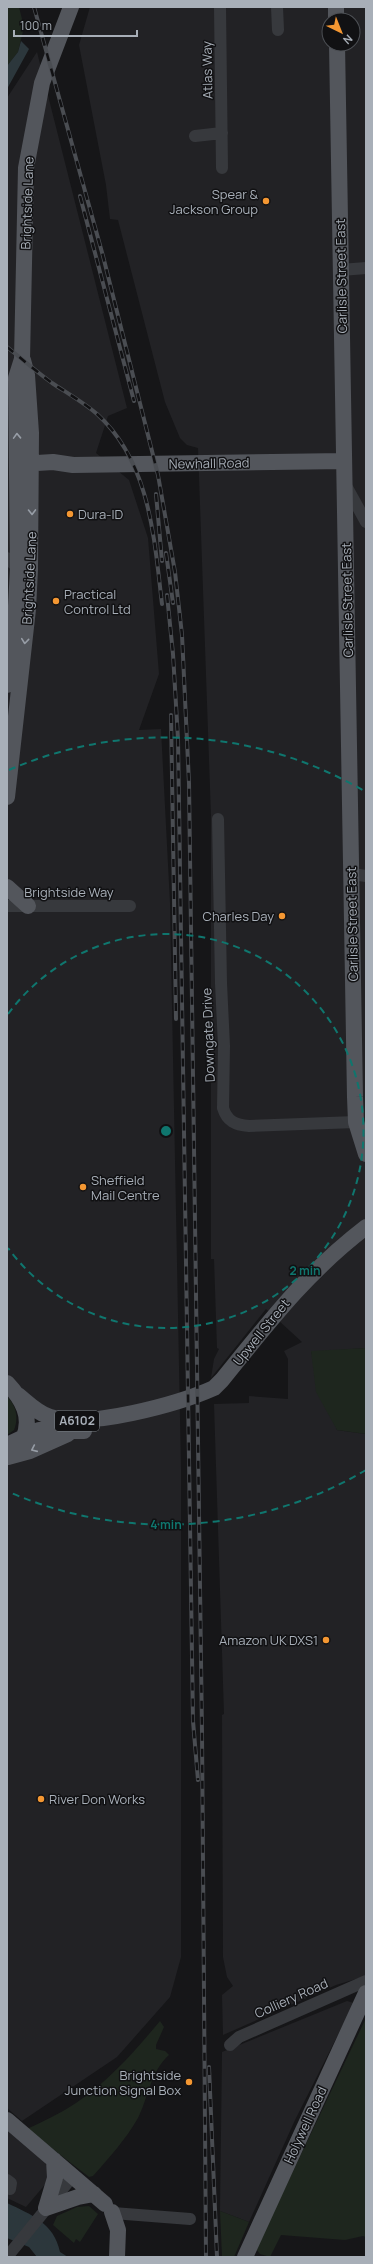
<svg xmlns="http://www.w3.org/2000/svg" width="373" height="2264" font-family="Manrope,sans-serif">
	<rect width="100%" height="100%" fill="#161618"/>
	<path fill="#222225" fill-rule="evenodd" d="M90,7H366V1348L311,1352L337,1430L366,1434V1976L336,1985L223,2035L222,1995L233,1986L227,1977L223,1957L222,1715L224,1714L214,1404L249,1403V1396L288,1399V1359L284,1351L302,1342L266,1309L211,1378L214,1359L219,1349L217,1348L214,1259H211V816L198,448L187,445L180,438L165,402L118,220L110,219L106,185L79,45ZM329,20H353V44H329Z
		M37,52L127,408L108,416L96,453L129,480L148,538L159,674L139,730L161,729L170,903L181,1469V1957L170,1997L117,2057L22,2121L7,2108V1445L92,1429L113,1423L53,1418L7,1383V98Z
		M347,2001L354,2003L295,2120L249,2222L220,2211L222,2052Z
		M7,2129L44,2160L49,2171L48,2181L26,2207L7,2198Z"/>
	<path fill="#1e261e" d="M7,7H19L24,27L18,52L7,66Z
		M366,1348V1434L337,1430L316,1392L311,1351Z
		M7,1396C16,1406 19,1417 14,1430L7,1435Z
		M366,2018V2237L363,2236L345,2240L281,2235L270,2257L260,2254L256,2249Z
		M160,2021L164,2027L156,2045V2049L165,2051L169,2055C150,2072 149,2096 138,2118C126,2139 109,2158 93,2176L89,2177L27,2129C44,2121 61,2113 76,2103C109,2081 135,2051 160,2021Z
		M89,2206L98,2214L80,2242L76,2239L74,2243L53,2225L57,2216L77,2207Z
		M220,2211L249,2222L234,2257H222Z"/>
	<path fill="#2c373c" d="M21,41L29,49L7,89V66L18,52Z
		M7,2203C32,2215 54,2223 60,2252L68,2257H37L29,2247L7,2238Z"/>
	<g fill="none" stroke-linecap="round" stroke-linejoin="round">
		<path stroke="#37393d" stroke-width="12" d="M220,7L222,168
			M277,7L278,30
			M195,136L222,133
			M341,270L366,268
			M345,484L366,522
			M7,558L18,568
			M218,819L221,983L224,1046L223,1108C227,1121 235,1125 249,1126L356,1122
			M352,874L366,876
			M7,906H130
			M230,2045L239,2037L366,1981
			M7,2180L11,2183L10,2189
			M113,2213L190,2219
			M7,2257L73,2176"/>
		<path stroke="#53565c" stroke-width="16" d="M336,7V20
			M337,44L355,1097L356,1122L366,1154
			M21,464L53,462L73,465L344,461
			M7,685L16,606L18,568L16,378L22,359L26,168L42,83L71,7
			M7,797L28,609L30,569L31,433L27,375L23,360
			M7,887L28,906
			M7,1383C22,1399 33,1417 23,1439C19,1446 14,1453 7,1457
			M18,1395C28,1403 37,1413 50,1417C88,1429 178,1404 214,1388L222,1380C269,1322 306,1273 366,1227
			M7,1445L39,1430L84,1431
			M8,1457L30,1451L68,1434
			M7,2120L105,2204
			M46,2208L78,2197L94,2194
			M46,2208L55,2178L54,2160
			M112,2212L118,2230L117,2257
			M245,2257L366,1993"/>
		<defs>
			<path id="rail" d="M34,7L103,256L158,475L175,572L182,635L189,783L202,1733L206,2257
				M80,196L134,401
				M7,347C22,359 37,372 52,383C67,393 83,402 97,414C150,462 154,537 162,604
				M156,494L162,561
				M166,553L173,603
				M167,595L173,654L178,739L193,1721L198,1780
				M171,715L176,1019
				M209,2067L217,2257"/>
		</defs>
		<use href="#rail" stroke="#4a4d52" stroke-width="4"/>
		<use href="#rail" stroke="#111113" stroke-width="2.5" stroke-dasharray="8" stroke-linecap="butt"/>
	</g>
	<defs><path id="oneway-chevron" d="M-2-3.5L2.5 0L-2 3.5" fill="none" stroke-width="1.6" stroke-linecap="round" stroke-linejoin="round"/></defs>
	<g stroke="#979da6">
		<use href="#oneway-chevron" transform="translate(17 436) rotate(-92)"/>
		<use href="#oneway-chevron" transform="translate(32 512) rotate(89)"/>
		<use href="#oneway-chevron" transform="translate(25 641) rotate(96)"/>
		<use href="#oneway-chevron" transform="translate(34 1449) rotate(156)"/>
	</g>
	<g fill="none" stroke="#0f766e" stroke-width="2" stroke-dasharray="7 5">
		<path d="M8 1014A197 197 0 1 1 8 1248"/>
		<path d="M366 1470A394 394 0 0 1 9 1492M9 770A394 394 0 0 1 366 792"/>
	</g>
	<g fill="#f49732" stroke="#111113" stroke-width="1.5">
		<circle cx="266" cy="201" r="4"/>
		<circle cx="70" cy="514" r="4"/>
		<circle cx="56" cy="601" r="4"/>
		<circle cx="282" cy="916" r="4"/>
		<circle cx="83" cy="1187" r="4"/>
		<circle cx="326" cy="1640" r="4"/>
		<circle cx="41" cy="1799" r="4"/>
		<circle cx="189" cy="2082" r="4"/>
	</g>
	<g text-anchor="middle" stroke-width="3" stroke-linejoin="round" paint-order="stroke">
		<rect fill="#111113" stroke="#7b8086" stroke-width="1" x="55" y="1411" width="44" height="20" rx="3"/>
		<g font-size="12" font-weight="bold" fill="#a8afb8">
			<text x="77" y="1425">A6102</text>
		</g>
		<g font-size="13" fill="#a8afb8" stroke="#111113">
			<text transform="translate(207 70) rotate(-91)" y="5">Atlas Way</text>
			<text transform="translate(27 203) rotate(-88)" y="5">Brightside Lane</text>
			<text transform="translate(341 276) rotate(-91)" y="5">Carlisle Street East</text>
			<text transform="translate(209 463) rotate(-1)" y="5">Newhall Road</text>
			<text transform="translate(29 578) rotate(-87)" y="5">Brightside Lane</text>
			<text transform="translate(347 600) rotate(-91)" y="5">Carlisle Street East</text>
			<text x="69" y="897">Brightside Way</text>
			<text transform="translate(352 924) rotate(-91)" y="5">Carlisle Street East</text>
			<text transform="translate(208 1035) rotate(-92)" y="5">Downgate Drive</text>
			<text transform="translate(261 1332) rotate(-51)" y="5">Upwell Street</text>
			<text transform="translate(291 1998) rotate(-24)" y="5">Colliery Road</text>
			<text transform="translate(305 2125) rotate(-65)" y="5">Holywell Road</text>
		</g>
		<g font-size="13" fill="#a8afb8" stroke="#111113" text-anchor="end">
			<text x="258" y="199">Spear &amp;<tspan x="258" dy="15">Jackson Group</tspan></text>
			<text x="78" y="519" text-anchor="start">Dura-ID</text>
			<text x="64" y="599" text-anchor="start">Practical<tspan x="64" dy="15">Control Ltd</tspan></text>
			<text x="274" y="921">Charles Day</text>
			<text x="91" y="1185" text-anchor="start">Sheffield<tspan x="91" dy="15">Mail Centre</tspan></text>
			<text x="318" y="1645">Amazon UK DXS1</text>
			<text x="49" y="1804" text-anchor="start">River Don Works</text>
			<text x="181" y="2080">Brightside<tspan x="181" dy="15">Junction Signal Box</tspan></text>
		</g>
	</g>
	<circle cx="166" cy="1131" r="6" fill="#0f766e" stroke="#111113" stroke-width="2"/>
	<g font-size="12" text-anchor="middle" font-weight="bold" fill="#0f766e" stroke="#111113" stroke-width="3" stroke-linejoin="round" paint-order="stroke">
		<text x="305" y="1275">2 min</text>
		<text x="166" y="1529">4 min</text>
	</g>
	<rect width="373" height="2264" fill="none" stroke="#a8afb8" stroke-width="16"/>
	<g transform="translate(341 32) rotate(137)"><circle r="19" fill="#111113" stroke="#4d5055"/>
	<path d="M0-3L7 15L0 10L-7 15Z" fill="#f49732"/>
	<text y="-6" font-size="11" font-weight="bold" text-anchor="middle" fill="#a8afb8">N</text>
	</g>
	<path d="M14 30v6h123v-6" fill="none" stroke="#a8afb8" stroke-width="2"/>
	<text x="20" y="30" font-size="12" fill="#a8afb8" stroke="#111113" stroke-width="3" paint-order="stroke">100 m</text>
</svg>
